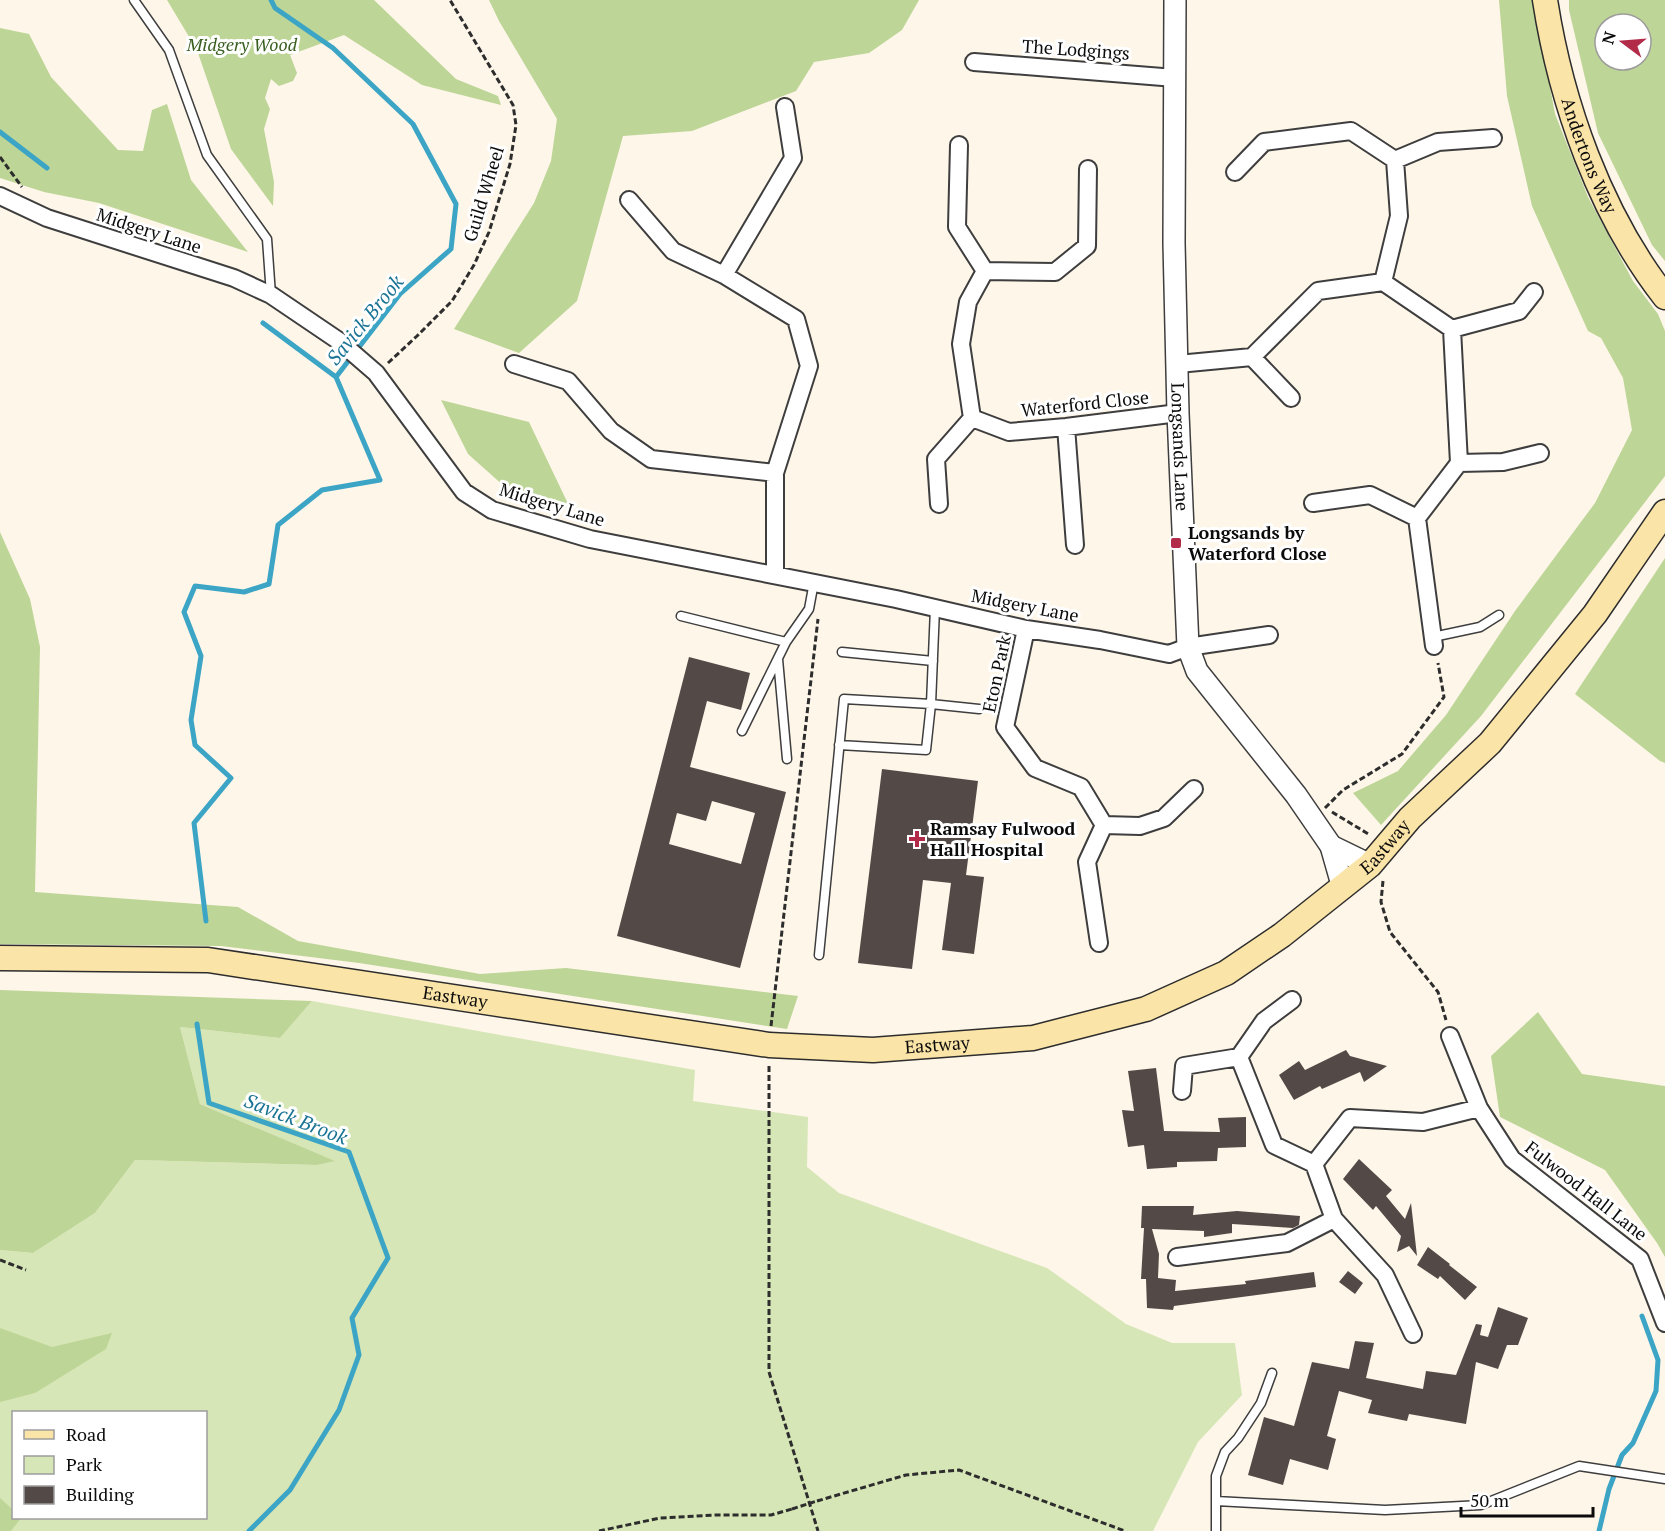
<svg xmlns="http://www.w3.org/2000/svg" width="1665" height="1531" font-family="'PT Serif',serif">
	<rect width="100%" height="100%" fill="#fef6e9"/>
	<path fill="#d6e6b6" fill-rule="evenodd" d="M312,1001L695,1070L693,1101L808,1117L807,1167L839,1193L1047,1268L1126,1324L1172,1343H1235L1242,1395L1198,1442L1153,1531H0V1250L33,1253L95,1213L135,1160L317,1165L334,1161L200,1104L180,1027L280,1038ZM14,1412H206V1518H14Z"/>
	<path fill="#bdd596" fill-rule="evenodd" d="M167,0H374L456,79L498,96L501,105L422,85L344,35L290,55L297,73L293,81L279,86L271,79L265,98L270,109L264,129L274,182L273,206L231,149L197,50Z
		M489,0H919L902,30L869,53L814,62L796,91L692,131L623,136L577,301L519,353L454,329L534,203L551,161L557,119L499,21Z
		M1499,0H1534L1555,114L1588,197L1633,281L1658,314L1665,331V476L1481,716L1381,825L1353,793L1398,771L1446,715L1515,611L1595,503L1632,430L1623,378L1601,338L1588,331L1532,206L1507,96Z
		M1569,0H1665V261L1652,245L1598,133L1569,10ZM1605,24H1641V60H1605Z
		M0,28L29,34L51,77L118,150L143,151L152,110L167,104L191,180L248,252L99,203L44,192L0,178Z
		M441,400L529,422L571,510L505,487L468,454Z
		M0,532L30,599L40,647L35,892L238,907L298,941L480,974L566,968L798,996L787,1029L359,963L221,946L0,944Z
		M1665,558V763L1660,761L1575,694Z
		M0,990L312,1001L280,1038L180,1027L200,1104L335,1161L317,1165L135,1160L95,1213L33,1253L0,1250Z
		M1538,1012L1582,1074L1665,1086V1257L1657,1243L1605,1170L1500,1117L1491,1056Z
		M0,1328L52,1347L112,1333L106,1349L35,1393L0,1402Z
		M0,1498L13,1510L14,1518H21L11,1531H0Z"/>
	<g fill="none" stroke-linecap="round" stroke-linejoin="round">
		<path stroke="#3ca5c6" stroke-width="5" d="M0,132L47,168
			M263,323L336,377
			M206,921L194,823L231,778L195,745L191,720L201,656L184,612L195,586L244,592L269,584L278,525L322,490L380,480L336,377L400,294L451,249L456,204L413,124L333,48L275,8L271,0
			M197,1024L209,1103L349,1152L388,1258L352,1318L359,1355L339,1410L290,1490L249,1531
			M1599,1531L1609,1489L1622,1455L1633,1443L1656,1391L1658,1360L1642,1316"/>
	</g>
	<path fill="#534a48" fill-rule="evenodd" d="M689,657L750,673L741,710L707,701L690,767L786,792L740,968L617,936ZM712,801L755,813L741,864L669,844L677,813L706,821Z
		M882,769L978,781L966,875L984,877L974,954L942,950L951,883L923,880L912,969L858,963Z
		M1346,1050L1350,1056L1387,1066L1364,1082L1360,1072L1322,1089L1320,1086L1294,1100L1279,1075L1299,1061L1305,1070Z
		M1156,1068L1164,1131L1220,1132L1218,1118L1246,1117V1147L1218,1148L1217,1161L1177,1162V1167L1147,1169L1144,1145L1128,1147L1122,1110L1134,1111L1128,1071Z
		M1359,1159L1392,1190L1386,1196L1405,1219L1411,1203L1417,1256L1409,1246L1397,1252L1401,1236L1376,1206L1373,1210L1343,1179Z
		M1142,1206H1194L1193,1215L1237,1211L1300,1216L1299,1225L1293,1228L1232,1224V1233L1204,1237V1231L1152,1229L1159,1254L1158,1278L1176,1280L1175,1291L1246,1284L1245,1281L1314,1272L1316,1287L1174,1306L1173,1310L1147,1308L1146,1279H1141L1144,1228H1141Z
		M1428,1247L1450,1264L1449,1265L1477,1287L1465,1300L1440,1276L1438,1279L1417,1265Z
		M1348,1271L1363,1283L1355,1294L1339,1282Z
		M1498,1307L1528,1318L1518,1345H1507L1498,1369L1476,1362L1466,1424L1409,1414L1407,1421L1368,1413L1372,1400L1339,1391L1327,1436L1336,1439L1328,1470L1290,1459L1283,1485L1248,1475L1264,1417L1294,1426L1312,1362L1349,1369L1355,1341L1374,1343L1366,1378L1423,1389L1426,1371L1456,1375L1476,1324L1482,1325L1480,1335L1488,1337Z"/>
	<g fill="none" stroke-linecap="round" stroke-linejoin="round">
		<defs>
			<path id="service" d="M134,0L169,50L207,155L267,239L271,295
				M681,616L786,642
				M1433,637L1480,627L1499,615
				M842,652L933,661
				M778,659L787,759
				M742,731L786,642L809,609L814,582
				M839,745L926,750L931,704L935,608
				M819,955L844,699L931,704L979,709
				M1216,1501L1385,1510L1481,1505L1579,1466L1665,1479
				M1216,1531V1476L1225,1452L1238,1438L1261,1403L1272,1373"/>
			<path id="minor" d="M974,62L1175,78
				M959,145L957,227L985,271
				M1395,160L1438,142L1493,138
				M1235,172L1264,142L1351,131L1395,160L1399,216L1383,282
				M0,196L47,218L234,278L271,295L339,341L376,373L464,492L492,510L590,539L896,599L1026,629L1100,640L1169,654L1188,647L1269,635
				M629,200L673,251L724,275L796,319L809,366L775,473V575
				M985,271L968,302L961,344L972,418L1009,432L1066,427L1178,413
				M985,271L1055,272L1087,246L1088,169
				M724,275L793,158L785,107
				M1452,329L1519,311L1534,292
				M1252,357L1291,398
				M514,364L568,381L611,431L651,459L775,473
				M1178,364L1252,357L1318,291L1383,282L1452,329L1459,463L1417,518L1434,646
				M1066,427L1075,545
				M1459,463L1503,462L1540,453
				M1313,503L1370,495L1417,518
				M939,504L936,459L972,418
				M1026,629L1005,727L1035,768L1081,787L1104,825L1087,862L1099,943
				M1104,825L1140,826L1164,818L1194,789
				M1292,1000L1264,1021L1239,1057L1274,1145L1314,1164
				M1450,1036L1479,1108L1512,1159L1640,1259L1665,1323
				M1182,1091L1184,1066L1239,1057
				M1177,1257L1287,1243L1334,1219
				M1413,1334L1385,1275L1334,1219L1314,1164L1350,1118L1423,1122L1479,1108"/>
			<g id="tertiary">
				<path id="s1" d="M1175,0L1174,243L1178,413L1188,647L1197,671L1296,795L1331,846L1343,888"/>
				<path d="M1331,846L1370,865"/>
			</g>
			<g id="secondary">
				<path id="s2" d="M1545,0C1561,103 1600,214 1665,297"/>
				<path id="s3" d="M0,958L208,960L769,1045L873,1050L1033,1038L1146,1009L1226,973L1282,935L1370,865L1410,818L1490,743L1595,614L1665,512"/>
			</g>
		</defs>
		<use href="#service" stroke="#3e3e3e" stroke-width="11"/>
		<use href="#minor" stroke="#3e3e3e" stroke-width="20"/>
		<use href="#tertiary" stroke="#3e3e3e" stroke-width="24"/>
		<use href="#secondary" stroke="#2d2d2d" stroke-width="27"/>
		<path stroke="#2d2d2d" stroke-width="3" stroke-dasharray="6 3" stroke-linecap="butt" d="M0,157L22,187
			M388,363L417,336L452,301L474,265L489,232L510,164L516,125L513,105L450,0
			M1325,808L1343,790L1402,754L1444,697L1438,663
			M1332,812L1370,835
			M1383,881L1381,902L1390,932L1438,992L1446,1020
			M771,1026L818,619
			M769,1066V1372L818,1531
			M0,1260L26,1270
			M817,1501L906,1475L959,1470L1125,1531
			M599,1531L660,1518L715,1515H771L792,1509"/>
		<use href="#service" stroke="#fff" stroke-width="8"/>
		<use href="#minor" stroke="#fff" stroke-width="16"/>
		<use href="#tertiary" stroke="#fff" stroke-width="21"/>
		<use href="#secondary" stroke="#fbe4a7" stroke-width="24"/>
		<path stroke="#2d2d2d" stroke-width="3" stroke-dasharray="6 3" stroke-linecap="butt" d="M792,1509L817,1501"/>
	</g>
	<g fill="#b22b48" stroke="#fff" stroke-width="2">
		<rect x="1170" y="537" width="12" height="12" rx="3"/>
		<path d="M914 830h6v6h6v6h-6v6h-6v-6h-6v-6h6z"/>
	</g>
	<g text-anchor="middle" stroke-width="6" stroke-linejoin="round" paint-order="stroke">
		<g font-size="18" font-style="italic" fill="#375e1f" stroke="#fff">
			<text x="242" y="51">Midgery Wood</text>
		</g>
		<g font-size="18" fill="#0b0b0b" stroke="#fff">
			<text transform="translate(1076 50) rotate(4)" y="6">The Lodgings</text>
			<text dy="6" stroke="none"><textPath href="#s2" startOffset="162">Andertons Way</textPath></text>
			<text transform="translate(484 194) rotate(-73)" y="6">Guild Wheel</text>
			<text transform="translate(149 231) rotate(18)" y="6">Midgery Lane</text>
			<text transform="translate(1085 404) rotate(-6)" y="6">Waterford Close</text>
			<text dy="6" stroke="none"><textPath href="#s1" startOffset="447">Longsands Lane</textPath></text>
			<text transform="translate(552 505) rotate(17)" y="6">Midgery Lane</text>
			<text transform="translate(1025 606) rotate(11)" y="6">Midgery Lane</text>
			<text transform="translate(997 674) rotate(-78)" y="6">Eton Park</text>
			<text dy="6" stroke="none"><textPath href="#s3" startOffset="1448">Eastway</textPath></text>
			<text dy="6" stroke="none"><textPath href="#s3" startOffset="458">Eastway</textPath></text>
			<text dy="6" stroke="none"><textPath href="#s3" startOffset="944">Eastway</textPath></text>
			<text transform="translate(1586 1191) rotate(38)" y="6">Fulwood Hall Lane</text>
		</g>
		<g font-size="18" font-weight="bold" fill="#0b0b0b" stroke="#fff" text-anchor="start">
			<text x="1188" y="539">Longsands by<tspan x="1188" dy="21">Waterford Close</tspan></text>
			<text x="930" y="835">Ramsay Fulwood<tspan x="930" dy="21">Hall Hospital</tspan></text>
		</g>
		<g font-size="20" font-style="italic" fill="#1c7495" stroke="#fff">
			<text transform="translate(365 320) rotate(-51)" y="7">Savick Brook</text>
			<text transform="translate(296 1119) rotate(21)" y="7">Savick Brook</text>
		</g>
	</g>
	<rect x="12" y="1411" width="195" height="108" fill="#ffffff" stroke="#9d9d9d" stroke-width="1.5"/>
	<rect x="24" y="1430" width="30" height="9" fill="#fbe4a7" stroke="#9d9d9d" stroke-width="1.5"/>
	<text x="66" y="1441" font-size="18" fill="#0b0b0b">Road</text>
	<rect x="24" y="1456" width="30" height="18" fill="#d6e6b6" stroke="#9d9d9d" stroke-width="1.5"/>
	<text x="66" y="1471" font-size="18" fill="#0b0b0b">Park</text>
	<rect x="24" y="1486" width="30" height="18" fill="#534a48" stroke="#9d9d9d" stroke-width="1.5"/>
	<text x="66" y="1501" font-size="18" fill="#0b0b0b">Building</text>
	<g transform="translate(1623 42) rotate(286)"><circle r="28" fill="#ffffff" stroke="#9d9d9d" stroke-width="1.5"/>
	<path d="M0-4.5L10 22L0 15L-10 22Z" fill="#b22b48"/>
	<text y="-9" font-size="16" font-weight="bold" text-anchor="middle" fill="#0b0b0b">N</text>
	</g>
	<path d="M1461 1507v9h132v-9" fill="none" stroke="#0b0b0b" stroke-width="3"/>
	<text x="1470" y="1507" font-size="18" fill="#0b0b0b" stroke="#ffffff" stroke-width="4.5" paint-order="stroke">50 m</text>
</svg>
